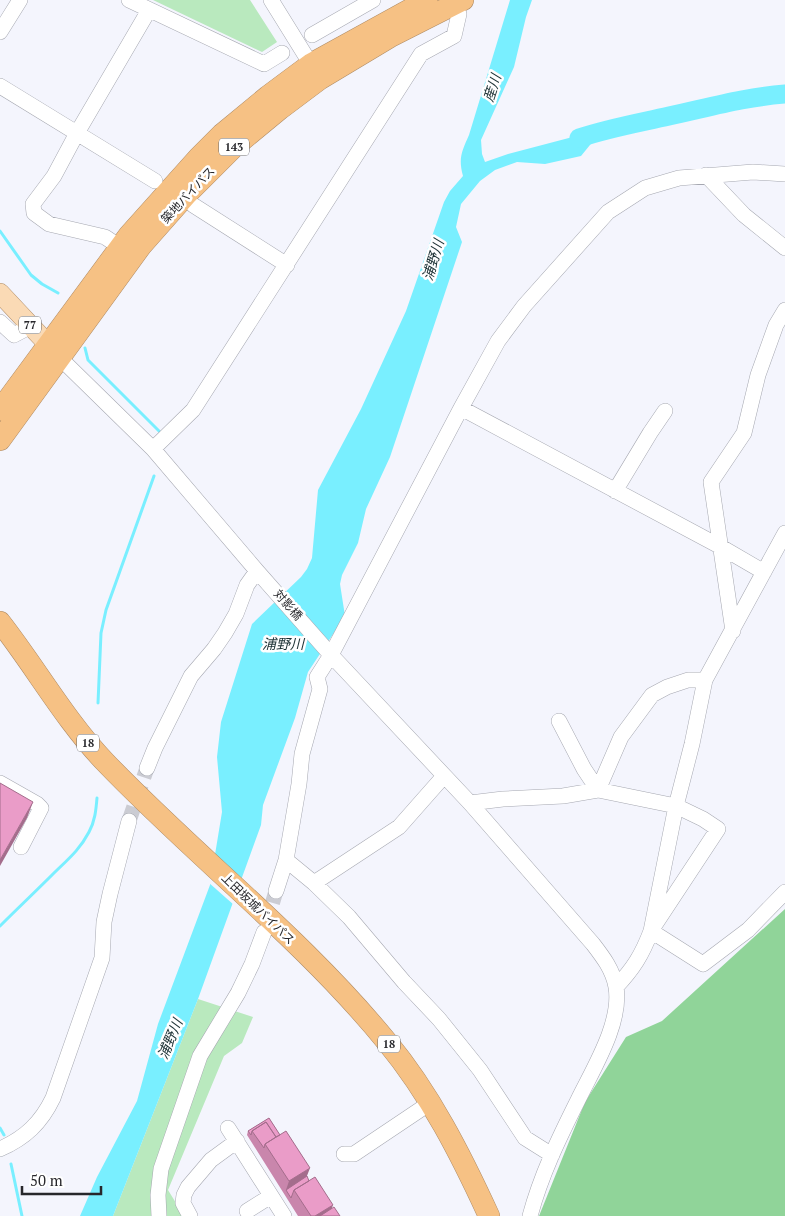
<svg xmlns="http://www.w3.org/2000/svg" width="785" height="1216" font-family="'PT Serif','Noto Sans JP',serif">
	<rect width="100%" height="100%" fill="#f4f5fd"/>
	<path fill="#b9e9be" d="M153,0H250L277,42L262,52Z
		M198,999L253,1017L242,1043L224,1056L168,1190L184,1216H113Z"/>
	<path fill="#90d499" d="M785,909V1216H539L585,1102L626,1037L662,1021Z"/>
	<path fill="#79efff" d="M510,0H532L526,17L514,67L481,140L482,154L485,162L508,154L603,129L581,156L545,164L517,162L495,170L480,181L461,204L456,227L462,242L390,457L366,509L358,543L342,575L340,584L345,616L308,672L295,718L263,805L261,825L198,999L113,1216H80L97,1177L137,1101L158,1024L210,885L222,812L217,757L221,722L252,624L301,577L307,569L312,558L318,490L361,409L406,311L444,202L450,191L463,176C458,158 462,151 469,135Z"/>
	<path fill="#f4f5fd" d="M212,854L243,883L234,905L208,882Z"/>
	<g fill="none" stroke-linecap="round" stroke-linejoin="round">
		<path stroke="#79efff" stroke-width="3" d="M0,231L31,275L42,284L58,293
			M85,348L88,360L159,431
			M98,703L101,633L106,610L154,476
			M0,926C17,909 35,892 52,875C67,860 79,851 89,832C95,821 96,810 97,798
			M0,1128L4,1135
			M11,1164L22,1216"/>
		<path stroke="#79efff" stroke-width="19" d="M579,138C609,128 638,123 669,116C707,108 745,97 785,94"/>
		<path stroke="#cbccd3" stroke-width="15" stroke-dasharray="15 8" stroke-linecap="butt" d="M129,821L147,768
			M266,925L276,891"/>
		<defs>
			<path id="minor" d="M129,0L264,64L282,53
				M271,0L315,71
				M0,32L20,0
				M312,35L373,0
				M0,86L155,181
				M706,175L744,215L785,248
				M193,205L287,265
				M120,247L105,237L49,224L34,213L33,204L54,176L77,133L149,10
				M0,322L14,335L31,326
				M59,357L153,449L257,571L331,655L470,803L593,944C603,957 613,970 616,987C622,1023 593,1069 578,1100C559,1138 541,1175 530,1216
				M461,408L721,547L764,572
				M153,449L193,410L421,54L454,36L459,14
				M615,491L650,433L665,411
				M733,631L711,482L744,433L758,375L776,325L785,310
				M559,721L584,769L598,790
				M147,768L155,748L191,676L214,649L225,633L236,614L247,585L257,571
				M0,783L37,804L41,808L21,847
				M598,790L621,737L652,695L667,687L688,680H705
				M470,803L503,799L563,796L598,790L676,806L703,819L718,829L654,926
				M286,860L314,883L349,917L404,982L439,1019L480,1070L525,1138L552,1155
				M314,883L399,827L444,776
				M276,891L286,860L299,784L302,754L320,689L317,677L331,655L461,408L498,341L524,306L608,212L645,188L679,178L753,172L785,174
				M651,931L703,964L748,930L785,892
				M616,987C633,969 642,955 651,931L676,806L692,744L705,680L785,533
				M228,1128L284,1216
				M0,1149C25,1138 41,1123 53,1098L102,958L104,922L110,894L129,821
				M344,1154H354L430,1103
				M247,1211L271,1196
				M159,1216L158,1195L161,1169L200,1056L238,993L252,964L264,932
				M190,1216L183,1203L184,1195L188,1187L211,1160L237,1141"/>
			<path id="major" d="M0,293L59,356"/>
			<path id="highway" d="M0,410L129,235L198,158L222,134L268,96L311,64L427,0
				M0,440L141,246L187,194L234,147L280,109L320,79L390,37L463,0
				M0,622C36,668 65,720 105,762C197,858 303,939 387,1042C430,1094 461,1155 489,1216"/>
		</defs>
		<use href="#minor" stroke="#a6a8b1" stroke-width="16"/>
		<use href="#major" stroke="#ae8b65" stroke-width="20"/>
		<use href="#highway" stroke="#ae8b65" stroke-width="22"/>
		<use href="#minor" stroke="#fff" stroke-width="15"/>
		<use href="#major" stroke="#fadab5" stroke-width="19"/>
		<use href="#highway" stroke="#f6c184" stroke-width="21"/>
	</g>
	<path fill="#c986ac" d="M269,1118L309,1181L332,1209L340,1216H298L247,1135L248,1131Z"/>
	<path fill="#a46d8c" d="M33,802L27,818L0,866V860Z
		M310,1168L305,1181L286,1190L289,1181Z
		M333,1205L329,1216H315Z"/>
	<path fill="#ea9cc8" stroke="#a46d8c" d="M0,783L33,802L0,860Z
		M269,1118L280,1135L276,1137L266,1122L252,1131L251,1135L248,1131Z
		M266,1122L276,1137L265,1144L264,1148L252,1131Z
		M286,1131L310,1168L289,1181L265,1144Z
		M307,1176L309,1181L294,1190L291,1198L286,1190Z
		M315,1177L333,1205L315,1216H311L294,1190Z
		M334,1207L340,1216H320Z"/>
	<g text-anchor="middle" stroke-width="5" stroke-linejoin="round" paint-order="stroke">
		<g fill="#fff" stroke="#68686b" stroke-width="1">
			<rect x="219" y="138.5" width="30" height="17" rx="4"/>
			<rect x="19" y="316.5" width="22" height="17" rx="4"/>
			<rect x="77" y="734.5" width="22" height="17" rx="4"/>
			<rect x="378" y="1035.5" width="22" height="17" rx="4"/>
		</g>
		<g font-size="11" font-weight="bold" fill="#27272b">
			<text x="234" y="151">143</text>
			<text x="30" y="329">77</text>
			<text x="88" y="747">18</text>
			<text x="389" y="1048">18</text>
		</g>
		<g font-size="12" fill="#27272b" stroke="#fff">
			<text transform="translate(188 195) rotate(-47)" y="4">築地バイパス</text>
			<text transform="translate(288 605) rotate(48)" y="4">対影橋</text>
			<text transform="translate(258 909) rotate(44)" y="4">上田坂城バイパス</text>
		</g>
		<g font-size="14" font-style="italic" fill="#1b3033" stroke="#fff">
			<text transform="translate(492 88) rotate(-72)" y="5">産川</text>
			<text transform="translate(433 260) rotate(-73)" y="5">浦野川</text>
			<text x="283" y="649">浦野川</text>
			<text transform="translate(170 1039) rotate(-67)" y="5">浦野川</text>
		</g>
	</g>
	<path d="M22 1186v8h79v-8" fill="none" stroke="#27272b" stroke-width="2.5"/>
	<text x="30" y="1186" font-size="15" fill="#27272b" stroke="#ffffff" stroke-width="4" paint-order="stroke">50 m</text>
</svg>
